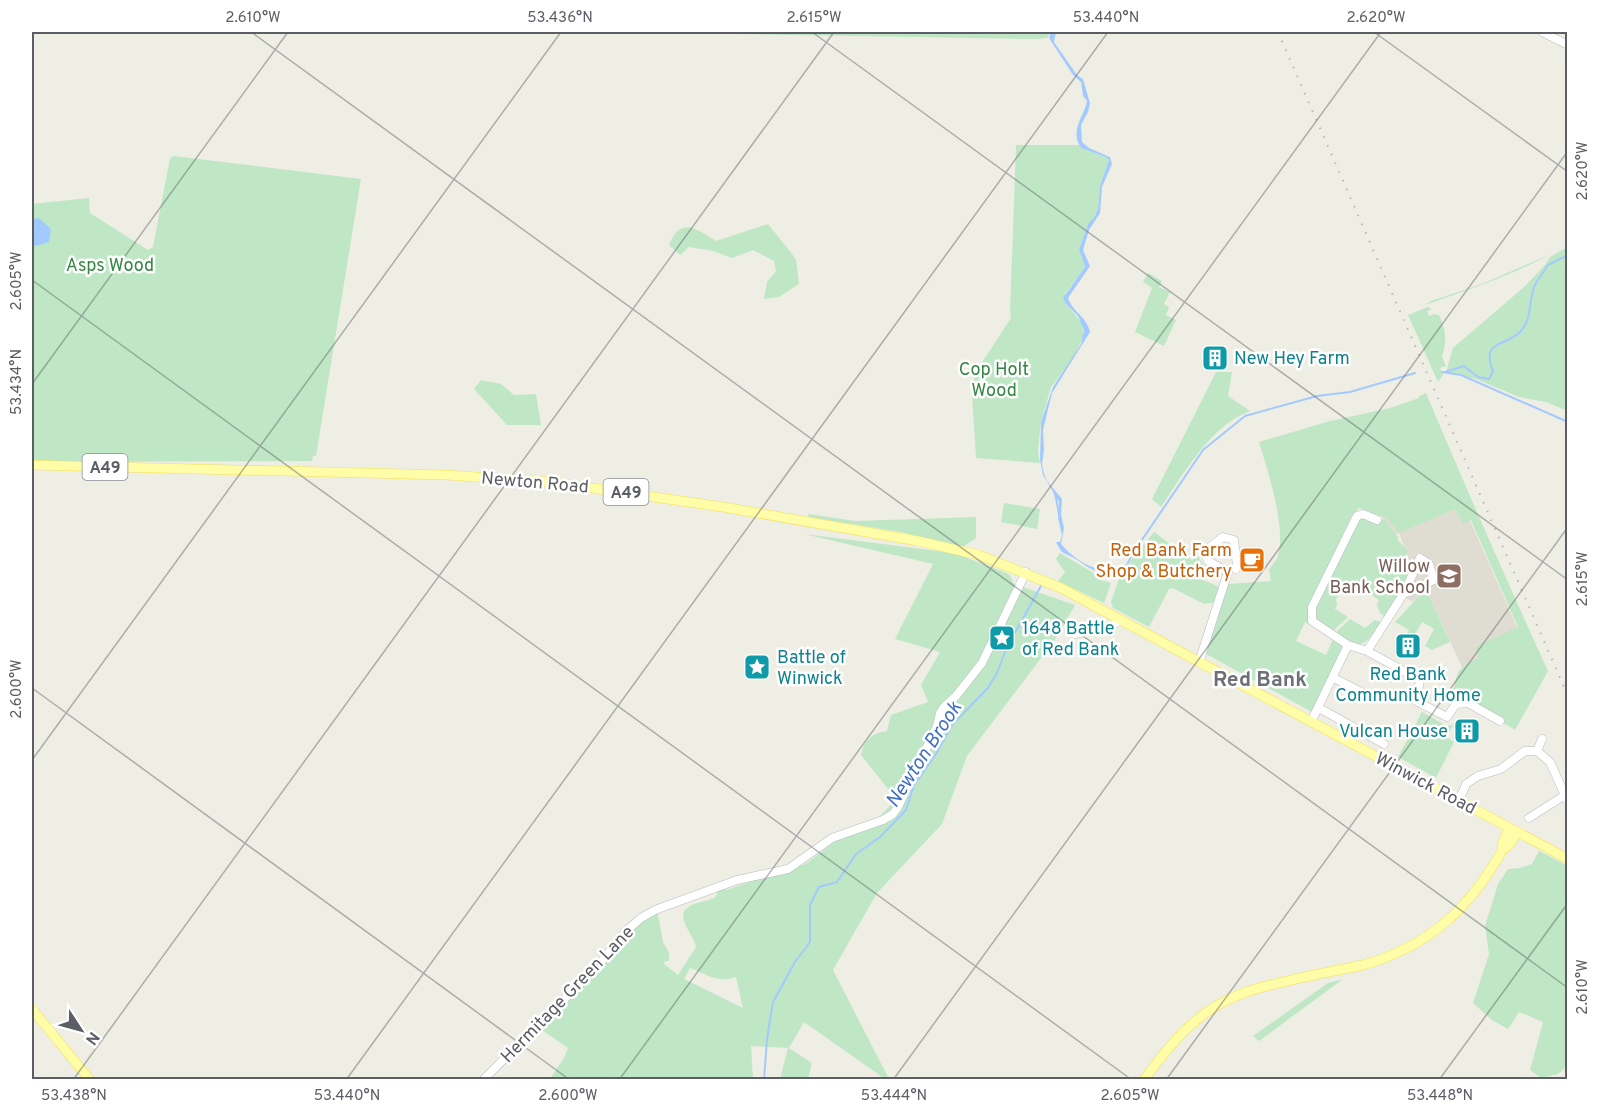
<svg xmlns="http://www.w3.org/2000/svg" width="1599" height="1111" font-family="Overpass,sans-serif">
	<rect width="100%" height="100%" fill="#efeee4"/>
	<path fill="#dfddd2" d="M1346,431L1465,509L1540,679L1471,687L1429,595L1421,594L1413,602L1396,592L1409,560L1399,533L1391,537Z"/>
	<path fill="#bfe7c5" fill-rule="evenodd" d="M602,32H1051L1047,38L1036,39Z
		M1016,145H1080L1081,148L1106,157L1109,160L1100,186L1098,209L1094,218L1089,222L1079,249L1085,267L1065,294L1066,304L1083,324V338L1072,360L1051,387L1041,422L1038,451L1040,463L976,458L972,395L975,373L1011,318L1010,312Z
		M174,156L361,179L316,456H313L312,461L32,462V204L89,198L90,213L148,250L153,247L170,158Z
		M768,224L796,259L799,284L779,297L764,299L767,282L776,271L774,261L753,250L732,258L713,251L689,247L680,255L669,245C681,215 697,230 716,241Z
		M1567,247V411L1546,402L1519,397L1476,379L1446,372L1453,348L1524,287L1544,266L1550,257Z
		M1551,254C1511,276 1468,290 1425,305L1431,301L1482,284Z
		M1148,273L1162,281L1159,287L1170,292L1164,304L1169,307L1166,315L1176,320L1164,346L1135,332L1152,288L1143,282Z
		M1428,307L1432,309L1427,311L1429,316L1434,314L1439,315C1446,330 1447,341 1442,357L1446,366L1440,368L1443,375L1438,382L1408,315Z
		M1216,372H1232L1228,396L1250,411C1210,426 1184,473 1161,507L1152,499Z
		M481,380L501,384L514,395L536,394L541,425H507L474,389Z
		M1426,393C1465,486 1506,579 1548,671L1515,730L1467,701L1464,706L1454,700L1458,692L1453,689C1455,686 1455,682 1456,679C1459,666 1469,662 1479,658L1475,647L1518,627L1471,520L1463,524L1455,509L1399,533L1388,519L1359,508L1352,515L1308,609V619L1331,635L1329,637L1305,622L1296,641L1326,655L1333,639L1343,645V648L1312,712L1206,654L1228,584L1271,581L1269,570C1271,566 1275,562 1277,558C1288,531 1267,469 1259,442L1330,421L1390,408L1419,398V396Z
		M1004,503L1040,509L1037,529L1001,522Z
		M1358,511L1387,521L1386,523L1399,538L1397,539L1408,551L1403,563L1410,566V572L1388,617H1385L1380,613L1377,605L1379,600L1351,581L1349,585L1345,584L1336,599L1337,605L1335,609L1348,617L1332,632C1327,628 1318,623 1316,616C1310,595 1347,532 1358,511Z
		M809,514L855,521L976,517V538L963,547L901,532L808,517Z
		M1154,532L1192,560L1198,556L1205,567L1200,579L1222,588L1217,602L1204,604L1173,588L1169,589L1149,627L1113,608L1111,602L1122,570L1125,571L1132,559Z
		M804,534L954,553L1007,573L1011,577L1014,584L1075,605L1057,637L967,756L942,824L877,893L833,970L889,1079H885L804,1022L789,1048L812,1063L808,1079H780L788,1048L751,1046L753,1079H550L564,1058L568,1048L539,1028L628,932L657,910L663,942L669,953V961H665L664,964L678,975L696,947C695,937 675,917 687,908C694,902 706,902 714,898L717,895L716,891L725,888L726,890L764,877L789,871L807,863L846,833L871,826L896,799L861,755C864,740 872,733 887,731L891,715L928,702L921,685L940,652L895,639L933,564ZM690,968C706,974 719,984 736,977L743,1008L684,979Z
		M1060,553L1097,575V579L1111,583L1104,603L1058,581L1065,572L1056,559Z
		M1421,594L1429,595L1450,642L1432,650L1425,646L1434,629L1422,622L1413,638L1408,640L1405,638L1409,630L1395,622Z
		M1350,619L1365,628L1375,620L1381,622C1379,628 1377,630 1373,634C1358,652 1351,644 1335,633Z
		M1422,712L1447,726L1453,725L1447,737L1454,742L1436,778L1398,757Z
		M1539,851L1568,866L1567,1066L1558,1074L1541,1078L1530,1070L1543,1022L1519,1012L1508,1029L1492,1020L1473,1003L1489,954L1485,926L1498,884L1508,869L1520,868L1532,864Z
		M1343,979L1259,1041L1253,1036L1328,983Z"/>
	<path fill="#a3caff" d="M1051,32H1056L1054,42L1077,75L1083,79L1090,103L1088,112L1081,125L1082,142L1089,148L1110,157L1112,164L1102,187L1100,213L1089,230L1083,250L1090,266L1068,298C1072,311 1087,317 1090,332L1052,393L1043,430L1044,450L1042,464L1044,474L1047,481L1062,499L1061,515L1064,528L1061,544C1070,555 1085,566 1099,569C1105,570 1108,567 1114,568L1112,572C1090,573 1090,567 1072,557C1061,551 1063,555 1056,542H1060L1062,535L1058,518L1059,502L1043,475L1040,460L1041,422L1053,387L1081,344L1084,330L1078,316L1066,304L1063,298L1085,267L1079,249L1089,222L1094,218L1098,209L1100,186L1109,160L1106,157L1081,148C1080,145 1077,142 1077,139C1074,126 1085,113 1087,101L1083,96L1081,82L1073,75L1049,38Z
		M39,218L51,229L49,242L36,246L32,245V219Z"/>
	<g fill="none" stroke-linecap="round" stroke-linejoin="round">
		<path stroke="#a3caff" stroke-width="2" d="M1538,280L1548,265L1568,255
			M1442,372L1461,375L1568,422
			M1445,372L1464,366L1478,377L1489,379L1493,371C1480,339 1507,347 1521,331C1534,316 1527,297 1537,281
			M1055,493L1059,514
			M1112,569L1126,567L1133,553L1203,450L1245,416L1317,396L1350,392L1415,373
			M764,1080L767,1039L773,1002L795,962L810,942V905L819,887L837,882L856,854L880,837L906,810L914,785L936,754L952,725L988,688L997,673L1007,647L1041,586"/>
		<defs>
			<path id="minor" d="M1542,32L1568,45
				M1377,520L1363,514L1357,516L1312,607V621L1348,645L1367,651L1420,680L1416,701L1447,717L1456,704L1468,703L1500,721
				M1075,634L1111,626L1121,620
				M1367,651L1404,593L1420,558L1429,564L1434,580L1410,592L1404,593
				M1199,662L1228,572L1208,561L1205,551L1223,537L1234,540L1237,565L1236,569
				M1334,678L1369,696
				M1319,708L1384,744
				M1311,722L1348,645
				M1537,751L1542,739
				M1459,801L1466,784L1478,776L1501,769L1525,751H1537L1550,762L1568,802
				M1529,818L1565,795
				M483,1080L598,966L625,932L641,918L655,910L737,880L788,869L832,838L883,820L893,814L898,807L937,726L940,713L944,707L956,696L982,663L1026,572"/>
			<path id="major" d="M32,465L447,475L550,482L723,507L918,541L979,555L1061,588L1568,859
				M1503,849L1502,845L1509,828
				M32,1009L90,1080
				M1144,1080C1163,1053 1189,1021 1218,1005C1245,989 1278,983 1309,976C1327,972 1345,969 1363,965C1430,946 1470,908 1503,849L1509,845L1518,832"/>
		</defs>
		<use href="#minor" stroke="#b9bbc0" stroke-width="9"/>
		<use href="#major" stroke="#f6e055" stroke-width="10"/>
		<use href="#minor" stroke="#fff" stroke-width="8"/>
		<use href="#major" stroke="#fffda8" stroke-width="9"/>
		<path stroke="#b7b7b8" stroke-width="2" stroke-dasharray="1.5 8" stroke-linecap="butt" d="M1278,32L1568,696"/>
	</g>
	<path fill="none" stroke="#5c5e65" stroke-width="1.5" stroke-opacity="0.45" d="M251,32L1568,988M812,32L1568,580M1374,32L1568,172M32,280L1132,1080M32,384L288,32M32,688L570,1080M32,760L561,32M73,1080L834,32M346,1080L1108,32M619,1080L1381,32M893,1080L1568,151M1166,1080L1568,527M1439,1080L1568,903"/>
	<defs>
		<symbol id="building-square" viewBox="-11 -11 22 22"><rect x="-9" y="-9" width="18" height="18" rx="4" fill="#0f9aa8" stroke="#fff"/><path d="M-4-6H4V6H1V3H-1V6H-4ZM-2.5-4.3h1.7v1.8h-1.7ZM.8-4.3h1.7v1.8H.8ZM-2.5-1h1.7V.8h-1.7ZM.8-1h1.7V.8H.8Z" fill="#fff"/></symbol>
		<symbol id="cafe-square" viewBox="-11 -11 22 22"><rect x="-9" y="-9" width="18" height="18" rx="4" fill="#e8710a" stroke="#fff"/><path d="M-5.5-4.5H6V0H3Q3 3.5 0 3.5H-2.5Q-5.5 3.5-5.5 0ZM3-3.2v2h1.7v-2ZM-6 4.5H4V6H-6Z" fill="#fff"/></symbol>
		<symbol id="school-square" viewBox="-11 -11 22 22"><rect x="-9" y="-9" width="18" height="18" rx="4" fill="#8d6e63" stroke="#fff"/><path d="M0-5L7-2L0 1L-7-2ZM-4 1L0 2.5L4 1V4Q0 6-4 4Z" fill="#fff"/></symbol>
		<symbol id="sight-square" viewBox="-11 -11 22 22"><rect x="-9" y="-9" width="18" height="18" rx="4" fill="#0f9aa8" stroke="#fff"/><path d="M0-6L1.8-2.2L6-1.7L2.9 1.2L3.7 5.4L0 3.3L-3.7 5.4L-2.9 1.2L-6-1.7L-1.8-2.2Z" fill="#fff"/></symbol>
	</defs>
	<g fill-rule="evenodd">
		<use href="#building-square" x="1200" y="343" width="30" height="30"/>
		<use href="#cafe-square" x="1237" y="545" width="30" height="30"/>
		<use href="#school-square" x="1434" y="561" width="30" height="30"/>
		<use href="#sight-square" x="987" y="623" width="30" height="30"/>
		<use href="#building-square" x="1393" y="631" width="30" height="30"/>
		<use href="#sight-square" x="742" y="652" width="30" height="30"/>
		<use href="#building-square" x="1452" y="716" width="30" height="30"/>
	</g>
	<g text-anchor="middle" stroke-width="5" stroke-linejoin="round" paint-order="stroke">
		<g fill="#fff" stroke="#8d8e93" stroke-width="1.5">
			<rect x="82.5" y="454" width="45" height="26" rx="4.5"/>
			<rect x="603.5" y="479" width="45" height="26" rx="4.5"/>
		</g>
		<g font-size="16" font-weight="bold" fill="#5c5e65">
			<text x="105" y="473">A49</text>
			<text x="626" y="498">A49</text>
		</g>
		<g font-size="18" fill="#328641" stroke="#fff">
			<text x="110" y="271">Asps Wood</text>
			<text x="994" y="375">Cop Holt<tspan x="994" dy="21">Wood</tspan></text>
		</g>
		<g font-size="18" fill="#0d838f" stroke="#fff" text-anchor="start">
			<text x="1234" y="364">New Hey Farm</text>
			<text x="1022" y="634">1648 Battle<tspan x="1022" dy="21">of Red Bank</tspan></text>
			<text x="777" y="663">Battle of<tspan x="777" dy="21">Winwick</tspan></text>
			<text x="1408" y="680" text-anchor="middle">Red Bank<tspan x="1408" dy="21">Community Home</tspan></text>
			<text x="1448" y="737" text-anchor="end">Vulcan House</text>
		</g>
		<g font-size="18" fill="#5c5e65" stroke="#fff">
			<text transform="translate(535 482) rotate(5)" y="6">Newton Road</text>
			<text transform="translate(1426 783) rotate(28)" y="6">Winwick Road</text>
			<text transform="translate(567 994) rotate(-46)" y="6">Hermitage Green Lane</text>
		</g>
		<g font-size="18" fill="#c56008" stroke="#fff" text-anchor="end">
			<text x="1232" y="556">Red Bank Farm<tspan x="1232" dy="21">Shop &amp; Butchery</tspan></text>
		</g>
		<g font-size="18" fill="#785e54" stroke="#fff" text-anchor="end">
			<text x="1430" y="572">Willow<tspan x="1430" dy="21">Bank School</tspan></text>
		</g>
		<g font-size="20" font-style="italic" fill="#416fc7" stroke="#fff">
			<text transform="translate(923 754) rotate(-57)" y="7">Newton Brook</text>
		</g>
		<g font-size="21" font-weight="bold" fill="#6d7077" stroke="#fff">
			<text x="1260" y="686">Red Bank</text>
		</g>
	</g>
	<rect width="1599" height="1111" fill="none" stroke="#ffffff" stroke-width="66"/>
	<g transform="translate(81 1030) rotate(126)" stroke="#ffffff" stroke-width="4.5" paint-order="stroke">
	<path d="M0-4.5L10 22L0 15L-10 22Z" fill="#5c5e65"/>
	<text y="-9" font-size="16" font-weight="bold" text-anchor="middle" fill="#5c5e65">N</text>
	</g>
	<rect x="33" y="33" width="1533" height="1045" fill="none" stroke="#5c5e65" stroke-width="2"/>
	<g font-size="15" text-anchor="middle" fill="#5c5e65">
		<text x="253" y="22">2.610°W</text>
		<text x="560" y="22">53.436°N</text>
		<text x="814" y="22">2.615°W</text>
		<text x="1106" y="22">53.440°N</text>
		<text x="1376" y="22">2.620°W</text>
		<text transform="translate(1582 171) rotate(-90)" y="5">2.620°W</text>
		<text transform="translate(16 281) rotate(-90)" y="5">2.605°W</text>
		<text transform="translate(16 382) rotate(-90)" y="5">53.434°N</text>
		<text transform="translate(1582 579) rotate(-90)" y="5">2.615°W</text>
		<text transform="translate(16 689) rotate(-90)" y="5">2.600°W</text>
		<text transform="translate(1582 987) rotate(-90)" y="5">2.610°W</text>
		<text x="74" y="1100">53.438°N</text>
		<text x="347" y="1100">53.440°N</text>
		<text x="568" y="1100">2.600°W</text>
		<text x="894" y="1100">53.444°N</text>
		<text x="1130" y="1100">2.605°W</text>
		<text x="1440" y="1100">53.448°N</text>
	</g>
</svg>
